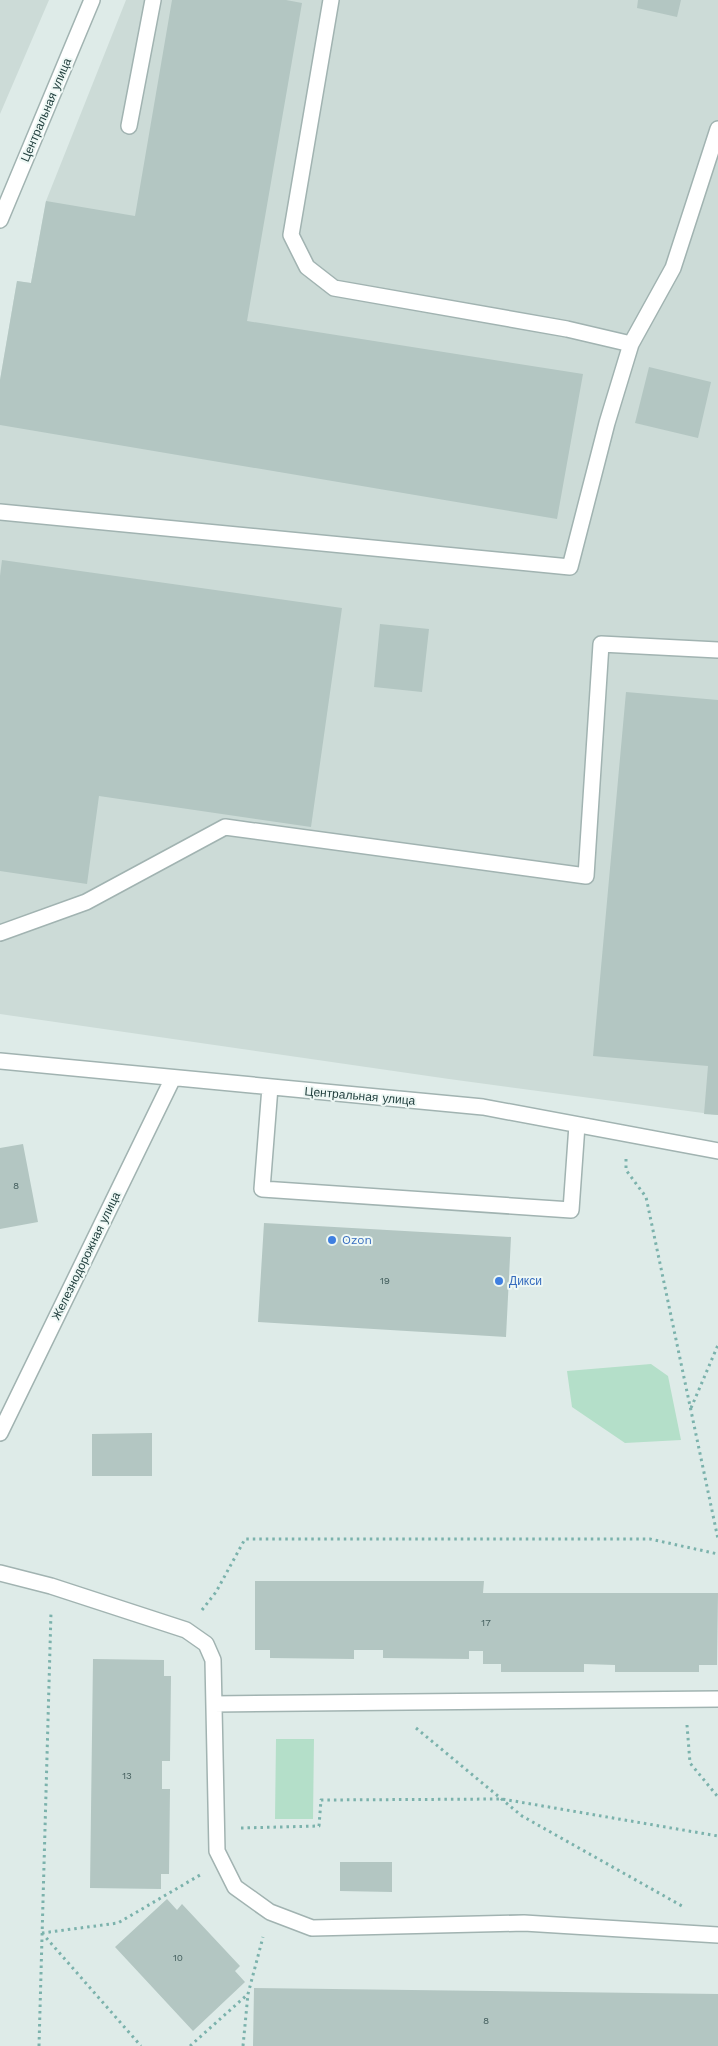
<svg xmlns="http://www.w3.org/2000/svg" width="718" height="2046" font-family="'Work Sans',sans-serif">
	<rect width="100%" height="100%" fill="#deebe8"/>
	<path fill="#ccdbd7" d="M0,0H49L0,114Z
		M126,0H718V1115L449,1079L0,1014V380L17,281L31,283L46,201Z"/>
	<path fill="#b4dfc9" d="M651,1364L668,1376L681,1440L625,1443L572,1407L567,1371Z
		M276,1739H314L313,1819H275Z"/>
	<path fill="#b3c6c2" d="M172,0H286L302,3L247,321L583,374L557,519L0,425V380L17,281L31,283L46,201L135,216Z
		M638,0H681L677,17L637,8Z
		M649,367L711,382L698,438L635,423Z
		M2,560L342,608L311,827L99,796L87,884L0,871V576Z
		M380,624L429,629L422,692L374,687Z
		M626,692L718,700V1115L704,1114L708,1066L593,1056Z
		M23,1144L38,1222L0,1229V1148Z
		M264,1223L511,1237L506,1337L258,1322Z
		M152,1433V1476H92V1434Z
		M255,1581H484L483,1593H718L717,1665H699V1672H615V1665L584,1664V1672H501V1664H483V1651H469V1659L383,1658V1650H354V1659L270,1658V1650H255Z
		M93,1659L164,1660V1676H171L170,1761H162V1789H170L169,1874H161V1889L90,1888Z
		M340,1862H392V1892L340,1891Z
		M167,1899L177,1910L182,1904L240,1966L235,1971L245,1982L193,2031L115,1947Z
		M254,1988L718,1994V2046H253Z"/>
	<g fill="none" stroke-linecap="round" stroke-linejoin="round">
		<defs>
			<path id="minor" d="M331,0L291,235L307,267L334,288L567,329L631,344
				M129,126L153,0
				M0,220L92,0
				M0,512L570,567L607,423L631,344L673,268L718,129
				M0,933L86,902L225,827L586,876L601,644L718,650
				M0,1061L483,1107L718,1151
				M270,1087L262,1189L571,1210L577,1125
				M0,1433L173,1078
				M0,1573L51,1586L186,1630L206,1644L213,1660L217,1851L235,1887L270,1912L312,1928L524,1923L718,1935
				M214,1704L718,1699"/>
		</defs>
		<use href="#minor" stroke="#a1b3b1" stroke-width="18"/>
		<path stroke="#7bb2ac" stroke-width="3" stroke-dasharray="2.5 4" stroke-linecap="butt" d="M626,1159V1170L646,1197L718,1539
			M691,1408L718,1345
			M202,1610L216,1592L245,1539H650L718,1554
			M687,1725L690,1763L718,1797
			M416,1728L522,1816L682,1906
			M241,1828L319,1826L321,1800L502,1799L718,1836
			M42,1933L118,1923L200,1875
			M42,1933L141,2046
			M39,2046L51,1612
			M190,2046L248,1994
			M243,2046L248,1994L263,1937"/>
		<use href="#minor" stroke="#fff" stroke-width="15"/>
	</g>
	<g fill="#3f7fe0" stroke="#eef8f5" stroke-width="2">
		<circle cx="332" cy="1240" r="5"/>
		<circle cx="499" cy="1281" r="5"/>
	</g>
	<g text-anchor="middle" stroke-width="4" stroke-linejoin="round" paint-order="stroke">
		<g font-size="10" fill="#435e5d">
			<text x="16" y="1189">8</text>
			<text x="385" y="1284">19</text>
			<text x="486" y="1626">17</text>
			<text x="127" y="1779">13</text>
			<text x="178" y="1961">10</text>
			<text x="486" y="2024">8</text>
		</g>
		<g font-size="12" fill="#1e3c3b" stroke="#eef8f5">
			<text transform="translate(46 110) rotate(-67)" y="4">Центральная улица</text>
			<text transform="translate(360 1096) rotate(5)" y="4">Центральная улица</text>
			<text transform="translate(86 1256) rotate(-64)" y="4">Железнодорожная улица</text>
		</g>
		<g font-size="12" fill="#366cbe" stroke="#eef8f5" text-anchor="start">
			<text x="342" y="1244">Ozon</text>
			<text x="509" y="1285">Дикси</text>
		</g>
	</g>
</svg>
